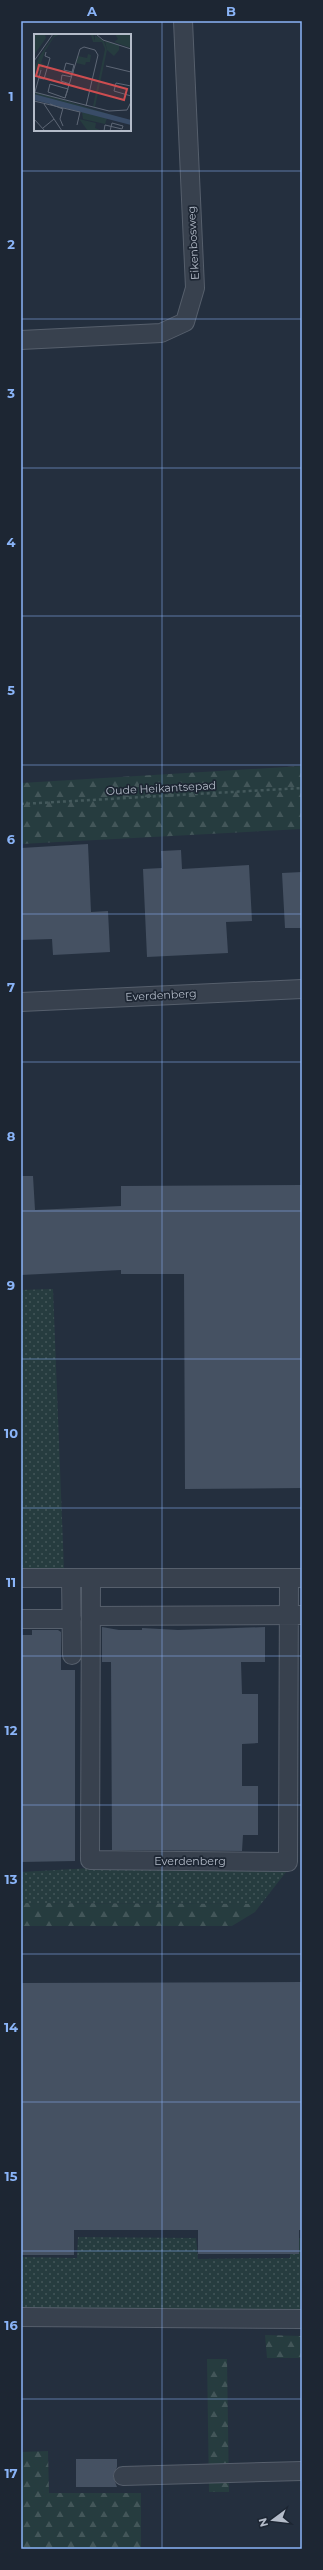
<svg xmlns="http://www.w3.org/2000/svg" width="323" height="2570" font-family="Montserrat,sans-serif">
	<defs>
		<pattern id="grass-dots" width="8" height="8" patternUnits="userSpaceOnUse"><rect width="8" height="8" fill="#263c3f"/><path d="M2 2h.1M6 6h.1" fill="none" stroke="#435659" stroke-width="1.8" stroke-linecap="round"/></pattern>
		<pattern id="forest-firs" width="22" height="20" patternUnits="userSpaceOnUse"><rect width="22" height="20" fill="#263c3f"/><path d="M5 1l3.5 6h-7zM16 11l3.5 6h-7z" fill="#435659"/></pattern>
	</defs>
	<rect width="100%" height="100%" fill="#242f3e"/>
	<path fill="url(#grass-dots)" d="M53,1289L64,1570H21V1290Z
		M110,1867H290L261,1904L21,1903V1872Z
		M78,2237L196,2238L198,2259L290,2258V2238H302V2311L21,2310V2257L77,2258Z"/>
	<path fill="url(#forest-firs)" d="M302,766V829L21,844V783Z
		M21,1903L261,1904L255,1912L232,1926H21Z
		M265,2335L302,2336V2358H267Z
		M207,2359H227L229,2492H209Z
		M48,2451L49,2493H141V2549H21V2452Z"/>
	<path fill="#455162" d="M88,844L91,912L108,911L110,952L53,955L52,939L21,940V848Z
		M181,850L182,869L249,865L252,921L226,922L228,953L147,957L143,869L162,868L161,851Z
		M302,872V928H285L282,873Z
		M21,1176H33L35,1210L121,1206V1186L302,1185V1488L185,1489L184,1274H121V1270L21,1275Z
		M102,1627L119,1630H142V1628L178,1630L265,1627V1662H241L242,1694H258V1743L242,1744V1786H258V1835H243L242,1851L112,1850L111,1662H102Z
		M32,1630H58L61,1632V1670H75V1861L21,1862V1635H32Z
		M302,1982V2230H299V2254H198V2230H74V2255H21V1983Z
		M76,2459H117V2467L113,2476L117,2487H76Z"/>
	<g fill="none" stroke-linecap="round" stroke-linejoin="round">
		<defs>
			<path id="minor" d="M21,340L161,333L185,322L195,288L183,21
				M21,1002L302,989
				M21,1578H300
				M71,1578L72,1655
				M91,1578L90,1860L288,1862L289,1578
				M91,1616L302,1615
				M21,1619H72
				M21,2317L302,2319
				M123,2476L302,2471"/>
		</defs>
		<use href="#minor" stroke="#565f6c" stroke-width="20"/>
		<path stroke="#44595c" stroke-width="2.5" stroke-dasharray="3 3" stroke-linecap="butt" d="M21,804L302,788"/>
		<use href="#minor" stroke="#38414e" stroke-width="18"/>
	</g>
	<path fill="none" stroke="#8ab4f8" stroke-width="1" stroke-opacity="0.55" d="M162,21V2549M21,171H302M21,319H302M21,468H302M21,616H302M21,765H302M21,914H302M21,1062H302M21,1211H302M21,1359H302M21,1508H302M21,1656H302M21,1805H302M21,1954H302M21,2102H302M21,2251H302M21,2399H302"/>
	<g text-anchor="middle" stroke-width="3.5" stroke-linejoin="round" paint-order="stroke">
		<g font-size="11" fill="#b4bcc9" stroke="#1d2633">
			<text transform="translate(193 243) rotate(-93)" y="4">Eikenbosweg</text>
			<text transform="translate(161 788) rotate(-3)" y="4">Oude Heikantsepad</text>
			<text transform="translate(161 995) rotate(-3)" y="4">Everdenberg</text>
			<text x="190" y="1865">Everdenberg</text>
		</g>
	</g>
	<g transform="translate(34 34)">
		<rect width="97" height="97" fill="#242f3e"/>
		<path d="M0,0H11L12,4L0,21ZM81,0H97V14L80,8L84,5ZM71,7L85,11V16L80,22L73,16ZM54,20L57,21L56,28H52L51,31L42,29L44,22L53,24ZM0,58L23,64L91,85L0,60Z" fill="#263c3f"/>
		<path d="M21,0H27L20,3L11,17L7,29L10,30L9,34L6,37L0,35L5,23ZM50,0H59L61,7V1L70,7L73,16L61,73L59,72L71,15L68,8H59L57,1ZM48,78L73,84L71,90L49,85ZM45,85L62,89L61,94L68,97H54Z" fill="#263c3f"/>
		<path d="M0,60L97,86V91L0,66Z" fill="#394c67"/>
		<path fill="none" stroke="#5e6776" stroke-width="1" d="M62,0L69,6L97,15M0,27L19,0M72,32L97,38M37,42L38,38L40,31L32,29L30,36L38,38H40M5,44L10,45L16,24L11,22L12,18M16,50L34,55L31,64L14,58ZM36,50L27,47L28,41L38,43M97,52L82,49L80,57L97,62M0,58L75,77L93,76L97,68M1,58L7,36M31,64L46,15L50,13L61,16L64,21L52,72M0,67L46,78L43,91M10,70L28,97M16,70L29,75M0,85L11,97M29,92L26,85L29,74M9,94L20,85M70,97L71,91L88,95M76,97L78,89L89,92L88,95"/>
		<path fill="#ce4d50" fill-opacity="0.15" stroke="#ce4d50" stroke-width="2" d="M5,31L93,55L90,66L2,42Z"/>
		<rect width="97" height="97" fill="none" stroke="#b4bcc9" stroke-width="2"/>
	</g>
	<rect width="323" height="2570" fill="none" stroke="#1d2633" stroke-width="44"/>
	<g transform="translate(273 2520) rotate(255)" stroke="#1d2633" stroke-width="3" paint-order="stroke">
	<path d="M0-3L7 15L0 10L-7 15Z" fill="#b4bcc9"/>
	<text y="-6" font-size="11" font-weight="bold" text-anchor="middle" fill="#b4bcc9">N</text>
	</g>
	<rect x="22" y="22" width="279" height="2526" fill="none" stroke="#8ab4f8" stroke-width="1.5"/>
	<g font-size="13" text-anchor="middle" font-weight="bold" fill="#8ab4f8">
		<text x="92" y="16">A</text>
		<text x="231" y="16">B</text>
		<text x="11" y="101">1</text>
		<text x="11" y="249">2</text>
		<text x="11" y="398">3</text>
		<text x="11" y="547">4</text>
		<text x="11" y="695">5</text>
		<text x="11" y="844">6</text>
		<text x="11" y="992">7</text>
		<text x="11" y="1141">8</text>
		<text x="11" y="1290">9</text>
		<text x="11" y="1438">10</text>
		<text x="11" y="1587">11</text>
		<text x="11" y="1735">12</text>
		<text x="11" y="1884">13</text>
		<text x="11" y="2032">14</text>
		<text x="11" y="2181">15</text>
		<text x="11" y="2330">16</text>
		<text x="11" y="2478">17</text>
	</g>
</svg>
